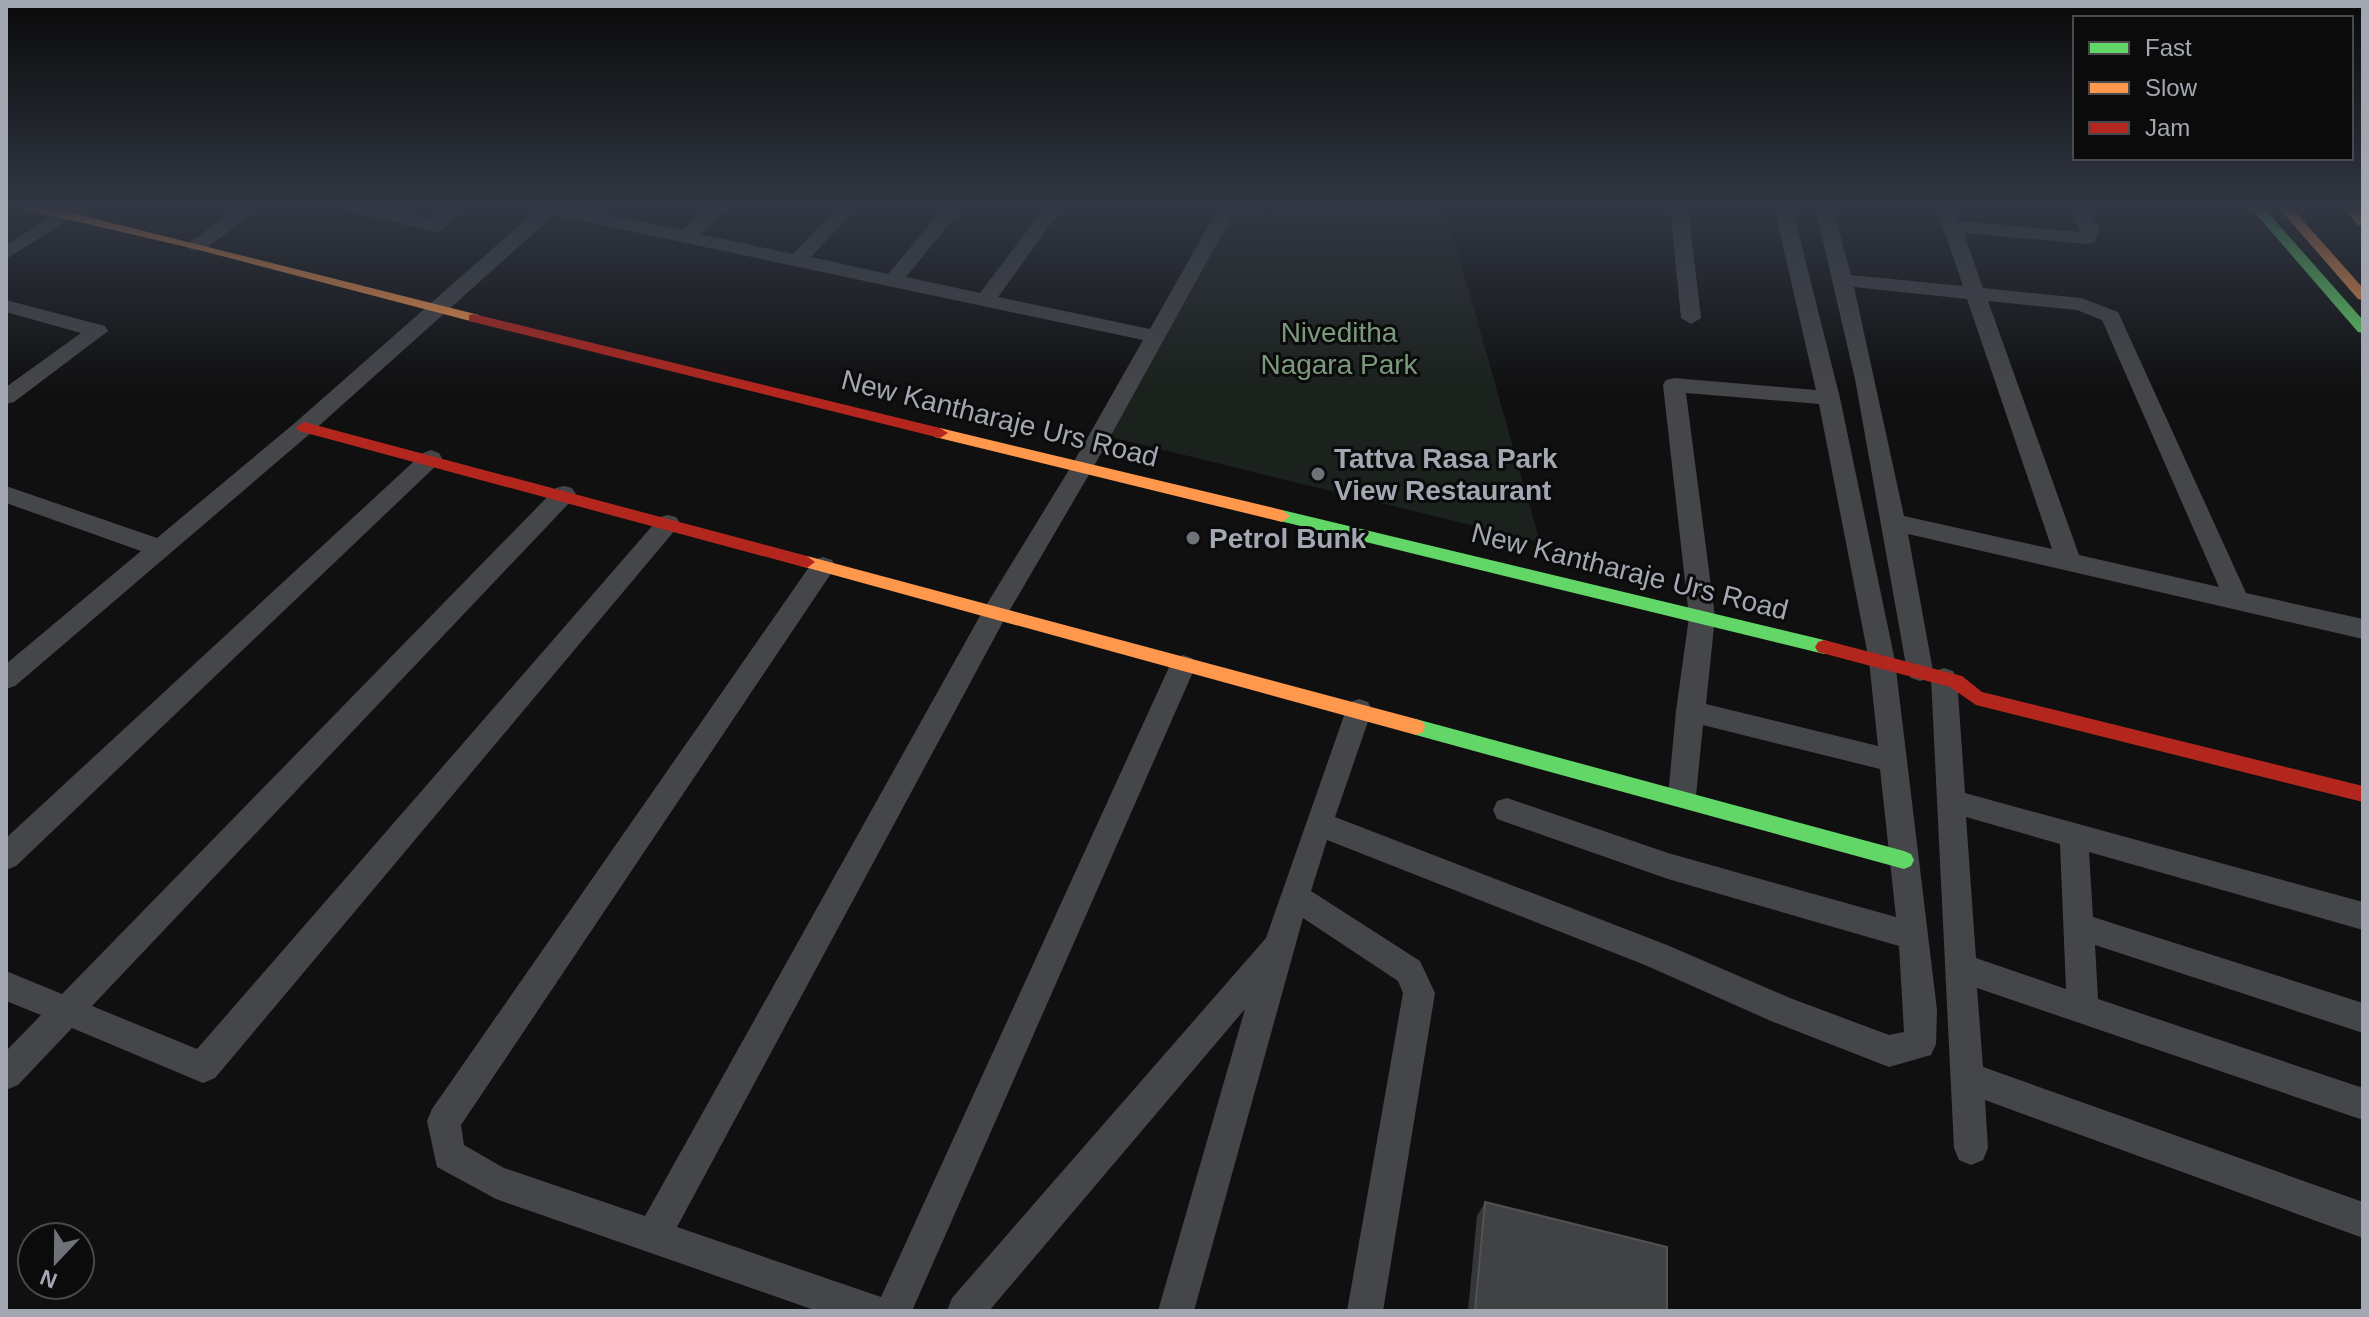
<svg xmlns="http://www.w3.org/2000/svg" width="2369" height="1317" font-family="Helvetica,sans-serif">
	<rect width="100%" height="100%" fill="#101011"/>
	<path fill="#1b211c" d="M1236,207H1445L1540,542L1106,436Z"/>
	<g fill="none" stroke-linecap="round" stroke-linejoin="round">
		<path fill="#45464a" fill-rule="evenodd" d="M67,207H89L6,259V245Z
			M240,207H261L204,250H190L187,246L190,242Z
			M348,207H379L431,219L447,207H468L441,230L434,232L350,211Z
			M540,207H570L683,230L707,207H727L701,234L793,254L838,207H857L811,257L888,274L944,207H963L906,277L980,293L1045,207H1063L998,297L1150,329L1219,207H1237L1094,466L1004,620L677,1227L881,1297L1170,665L1174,658L1183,655L1192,658L1196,665L912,1311H817L496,1199L437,1167L427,1121L432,1109L814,560L823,557L832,560L835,566L832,572L461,1125L464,1145L504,1168L645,1216L985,607L1072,465L1143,340L554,215L312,432L15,686L6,689V664L141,551L6,503V486L157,538L296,422Z
			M1670,207H1688L1701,318L1691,324L1681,318Z
			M1774,207H1792L1840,398L1895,661L1937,1010L1936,1044L1931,1055L1889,1067L1771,1021L1645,965L1327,840L1311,891L1420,961L1435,993L1383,1311H1347L1403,993L1398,981L1303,918L1194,1311H1158L1245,1009L989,1311H947L952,1298L1266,938L1346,710L1350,702L1359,699L1368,702L1372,710L1335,817L1667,945L1790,998L1889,1035L1904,1032L1899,946L1668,879L1497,819L1493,810L1497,801L1507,798L1668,853L1896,917L1880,769L1703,725L1696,796L1692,804L1682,808L1672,804L1668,796L1676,711L1689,617L1663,385L1666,380L1674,378L1816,390ZM1686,393L1819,404L1869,661L1878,746L1706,704L1715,617Z
			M1815,207H1833L1851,275L1963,286L1936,207H1954L1959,221L2080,232L2069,207H2087L2100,229L2095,242L2088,244L1964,233L1983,288L2081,298L2118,312L2246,593L2363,619V639L1908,534L1933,671L1929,678L1920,681L1911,678L1907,671L1855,379ZM1854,287L1967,299L2052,549L1904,516ZM1988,301L2077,310L2102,320L2219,587L2079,555Z
			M6,300L105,326L108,331L14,402L6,404V387L81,333L6,312Z
			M431,450L439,453L442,458L439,463L16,866L6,870V838L423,453Z
			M564,486L572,488L576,494L572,500L92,1006L197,1049L660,517L668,515L676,517L680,523L676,529L215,1078L203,1083L72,1028L18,1085L6,1090V1051L41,1015L6,1001V971L62,994L556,488Z
			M1944,668L1953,671L1957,678L1965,793L2363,902V930L2089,852L2093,917L2363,1003V1033L2095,945L2098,999L2363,1088V1120L1977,988L1983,1067L2363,1202V1238L1985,1100L1988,1148L1983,1160L1971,1165L1959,1160L1954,1148L1931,678L1935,671ZM1966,817L2060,844L2066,989L1976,958Z"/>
		<path fill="#63d668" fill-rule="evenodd" d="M2250,207H2263L2363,320V333L2358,332Z
			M1282,510L1824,640L1830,642L1833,647L1830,652L1824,654L1276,520L1274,516Z
			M1416,719L1904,851L1911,854L1914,860L1911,866L1904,869L1416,735L1409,732L1407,727L1409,722Z"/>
		<path fill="#ff974d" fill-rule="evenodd" d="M26,207H48L479,315L481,318L474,322L195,249L27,210Z
			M2278,207H2291L2363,288V300L2358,299Z
			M2343,207H2356L2363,214V226L2358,225Z
			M940,428L1282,510L1290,516L1282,522L935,437L932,433L935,429Z
			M807,556L1416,719L1423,722L1425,727L1423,732L1416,735L801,566L799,562Z"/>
		<path fill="#b3261e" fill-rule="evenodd" d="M474,314L940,428L948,433L940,438L469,321V315Z
			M304,422L807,556L815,562L807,568L299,431L296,427Z
			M1824,640L1962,676L1982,692L2363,786V802L1976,705L1950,687L1818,652L1815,647L1818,642Z"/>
	</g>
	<path fill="#353637" d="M1485,1202L1667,1311H1468L1477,1216Z"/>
	<path fill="#414244" stroke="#505255" stroke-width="2" d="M1485,1202L1667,1247V1311H1475Z"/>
	<linearGradient id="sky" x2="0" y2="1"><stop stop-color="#090909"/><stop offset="0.53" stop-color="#313743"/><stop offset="1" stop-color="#313743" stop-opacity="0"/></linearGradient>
	<rect width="2369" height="391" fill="url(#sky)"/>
	<g fill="#707279" stroke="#0b0b0c" stroke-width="3">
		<circle cx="1318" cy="474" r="8"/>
		<circle cx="1193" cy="538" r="8"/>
	</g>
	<g text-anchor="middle" stroke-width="6" stroke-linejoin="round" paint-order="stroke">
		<g font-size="28" fill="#7b9a7d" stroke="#0b0b0c">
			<text x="1339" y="342">Niveditha<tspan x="1339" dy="32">Nagara Park</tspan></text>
		</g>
		<g font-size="28" fill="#a3a7b1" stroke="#0b0b0c">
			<text transform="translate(1000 418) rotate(14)" y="10">New Kantharaje Urs Road</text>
			<text transform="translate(1630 571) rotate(14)" y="10">New Kantharaje Urs Road</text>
		</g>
		<g font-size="28" font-weight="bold" fill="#a3a7b1" stroke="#0b0b0c" text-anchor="start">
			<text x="1334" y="468">Tattva Rasa Park<tspan x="1334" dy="32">View Restaurant</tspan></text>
			<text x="1209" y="548">Petrol Bunk</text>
		</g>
	</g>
	<rect width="2369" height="1317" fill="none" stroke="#a3a7b1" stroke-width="16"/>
	<rect x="2073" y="16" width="280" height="144" fill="#0b0b0c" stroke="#48494e" stroke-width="2"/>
	<rect x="2089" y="42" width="40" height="12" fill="#63d668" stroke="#48494e" stroke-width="2"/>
	<text x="2145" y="56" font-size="24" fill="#a3a7b1">Fast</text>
	<rect x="2089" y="82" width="40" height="12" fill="#ff974d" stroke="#48494e" stroke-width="2"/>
	<text x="2145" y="96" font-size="24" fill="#a3a7b1">Slow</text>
	<rect x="2089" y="122" width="40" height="12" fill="#b3261e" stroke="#48494e" stroke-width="2"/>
	<text x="2145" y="136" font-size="24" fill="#a3a7b1">Jam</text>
	<g transform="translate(56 1261) rotate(202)"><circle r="38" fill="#0b0b0c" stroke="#48494e" stroke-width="2"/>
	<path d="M0-6L14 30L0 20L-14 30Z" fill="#707279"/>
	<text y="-12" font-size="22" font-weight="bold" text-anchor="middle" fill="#a3a7b1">N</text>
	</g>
</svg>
